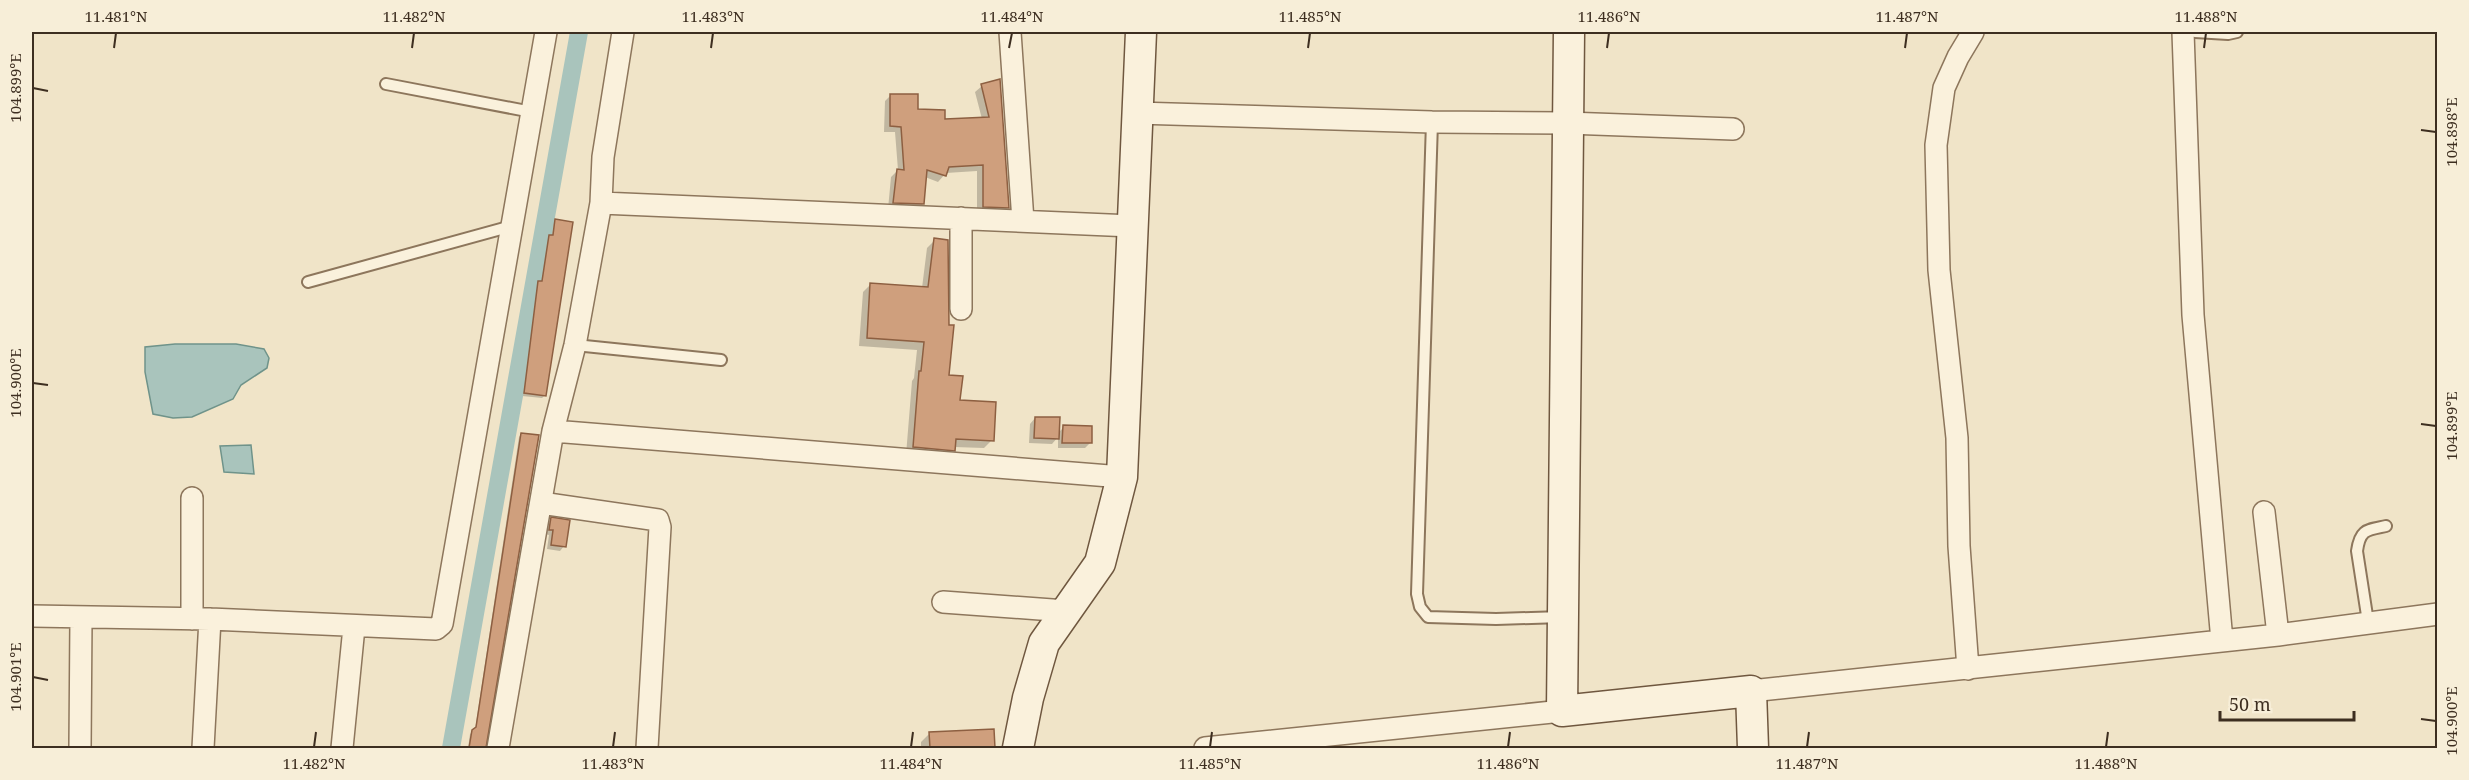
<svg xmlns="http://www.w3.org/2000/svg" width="2469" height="780" font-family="'Noto Serif',serif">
	<rect width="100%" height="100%" fill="#f0e4c8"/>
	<path fill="#a9c4bc" stroke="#6f938a" stroke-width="1.5" d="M175,344H236L264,349L269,358L267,368L241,385L233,399L192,417L173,418L153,414L145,372V347Z
		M251,445L254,474L224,472L220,446Z"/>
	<path fill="#0003" d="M999,81L1008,207L1001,214L977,213V171L946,173L938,182L925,177L923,204L916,210L888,209L891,177L898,170L895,132H884L885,101L891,95L917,111L943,121L982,119L975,92L982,86Z
		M556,220L545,395L542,398L522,396L536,285L540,282L547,239L551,237L553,223Z
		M935,240L948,376L959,402L992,440L984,448L954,447L945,458L906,455L912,381L914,378L917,350L859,346L863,292L871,284L922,288L927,248Z
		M1035,418L1058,433L1064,427L1090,443L1085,448H1058V437L1052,444L1029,443L1030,424Z
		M521,434L485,748H468L470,734L475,730L519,437Z
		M551,519L564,546L560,551L547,549L549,535L545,534L547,523Z
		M993,731V748H921V742L930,733Z"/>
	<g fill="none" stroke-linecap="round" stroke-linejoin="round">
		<path stroke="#a9c4bc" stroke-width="18" d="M451,748L579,32"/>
	</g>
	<path fill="#cf9f7d" stroke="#8d5f41" stroke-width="1.5" d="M1000,79L1009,208L983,207V165L949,167L946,176L927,170L924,204L893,203L897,169L904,170L901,127L890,126V94H918V109L945,110V119L989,117L981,84Z
		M555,219L573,222L546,396L524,393L538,281H542L549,235H553Z
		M934,238L948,240L949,325H954L949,375L963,376L960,400L996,402L994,441L956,439L955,451L913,447L919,371H921L924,342L867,338L870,283L928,287Z
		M1035,417H1060L1059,439L1034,438Z
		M1063,425L1092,426V443H1062Z
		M521,433L539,435L486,748H469L472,730L476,727Z
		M551,517L570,520L566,547L551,545L553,530H549Z
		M994,729L995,748H930L929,732Z"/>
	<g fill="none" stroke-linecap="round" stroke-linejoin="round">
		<defs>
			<path id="lane" d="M2195,32L2228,34L2237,32
				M386,84L532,112
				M1432,122L1417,594L1420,607L1428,617L1496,619L1562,617
				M308,282L512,226
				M575,345L721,360
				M2368,622L2357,551C2360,529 2367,530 2386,526"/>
			<path id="street" d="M1010,32L1023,221
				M2183,32L2193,315L2222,641
				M1137,113L1432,122L1567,123L1733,129
				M601,203L1132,226
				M961,309V218
				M553,431L1122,477
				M541,503L658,520L660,527L647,748
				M2264,512L2278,635
				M943,602L1066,611
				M32,616L210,619L436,629L442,624L546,32
				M192,619V498
				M1968,669L1959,546L1957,438L1939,270L1936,145L1944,88L1958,57L1973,32
				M1751,691L2278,635L2438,614
				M80,748L81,618
				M203,748L210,619
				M342,748L354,627
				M498,748L553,431L575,345L601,203L603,157L623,32
				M1205,748L1562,711"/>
			<path id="secondary" d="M1569,32L1562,711L1751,691L1753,748
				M1018,748L1028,698L1044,643L1100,563L1122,477L1141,32"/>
		</defs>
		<use href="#lane" stroke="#8d765c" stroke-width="14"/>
		<use href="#street" stroke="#8d765c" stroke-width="24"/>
		<use href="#secondary" stroke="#6f573f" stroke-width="33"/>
		<use href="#lane" stroke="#faf1dc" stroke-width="10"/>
		<use href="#street" stroke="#faf1dc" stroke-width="21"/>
		<use href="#secondary" stroke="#faf1dc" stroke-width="30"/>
	</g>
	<path fill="none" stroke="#3d2e20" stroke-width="2" d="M114,48L116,33M412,48L414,33M711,48L713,33M1009,48L1012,33M1308,48L1310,33M1607,48L1609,33M1905,48L1907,33M2204,48L2206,33M33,88L48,91M2421,130L2436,132M33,383L48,385M2421,424L2436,426M33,677L48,680M2421,719L2436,721M314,747L316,732M613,747L615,732M911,747L913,732M1210,747L1212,732M1508,747L1510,732M1807,747L1809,732M2106,747L2108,732"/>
	<rect width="2469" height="780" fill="none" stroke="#f7eed8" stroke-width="66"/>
	<path d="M2220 711v9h134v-9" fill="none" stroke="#3d2e20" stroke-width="3"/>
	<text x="2229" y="711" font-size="18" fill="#3d2e20" stroke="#f7eed8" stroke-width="4.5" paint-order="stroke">50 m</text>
	<rect x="33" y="33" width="2403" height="714" fill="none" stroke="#3d2e20" stroke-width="2"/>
	<g font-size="15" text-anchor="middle" fill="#3d2e20">
		<text x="116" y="22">11.481°N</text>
		<text x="414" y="22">11.482°N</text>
		<text x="713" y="22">11.483°N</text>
		<text x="1012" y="22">11.484°N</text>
		<text x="1310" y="22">11.485°N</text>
		<text x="1609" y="22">11.486°N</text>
		<text x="1907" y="22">11.487°N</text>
		<text x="2206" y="22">11.488°N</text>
		<text transform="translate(16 88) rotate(-90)" y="5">104.899°E</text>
		<text transform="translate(2452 132) rotate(-90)" y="5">104.898°E</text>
		<text transform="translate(16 383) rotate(-90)" y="5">104.900°E</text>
		<text transform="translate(2452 426) rotate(-90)" y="5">104.899°E</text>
		<text transform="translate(16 677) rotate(-90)" y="5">104.901°E</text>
		<text transform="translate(2452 721) rotate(-90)" y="5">104.900°E</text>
		<text x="314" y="769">11.482°N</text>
		<text x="613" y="769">11.483°N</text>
		<text x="911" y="769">11.484°N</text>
		<text x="1210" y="769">11.485°N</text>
		<text x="1508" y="769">11.486°N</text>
		<text x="1807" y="769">11.487°N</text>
		<text x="2106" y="769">11.488°N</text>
	</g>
</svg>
